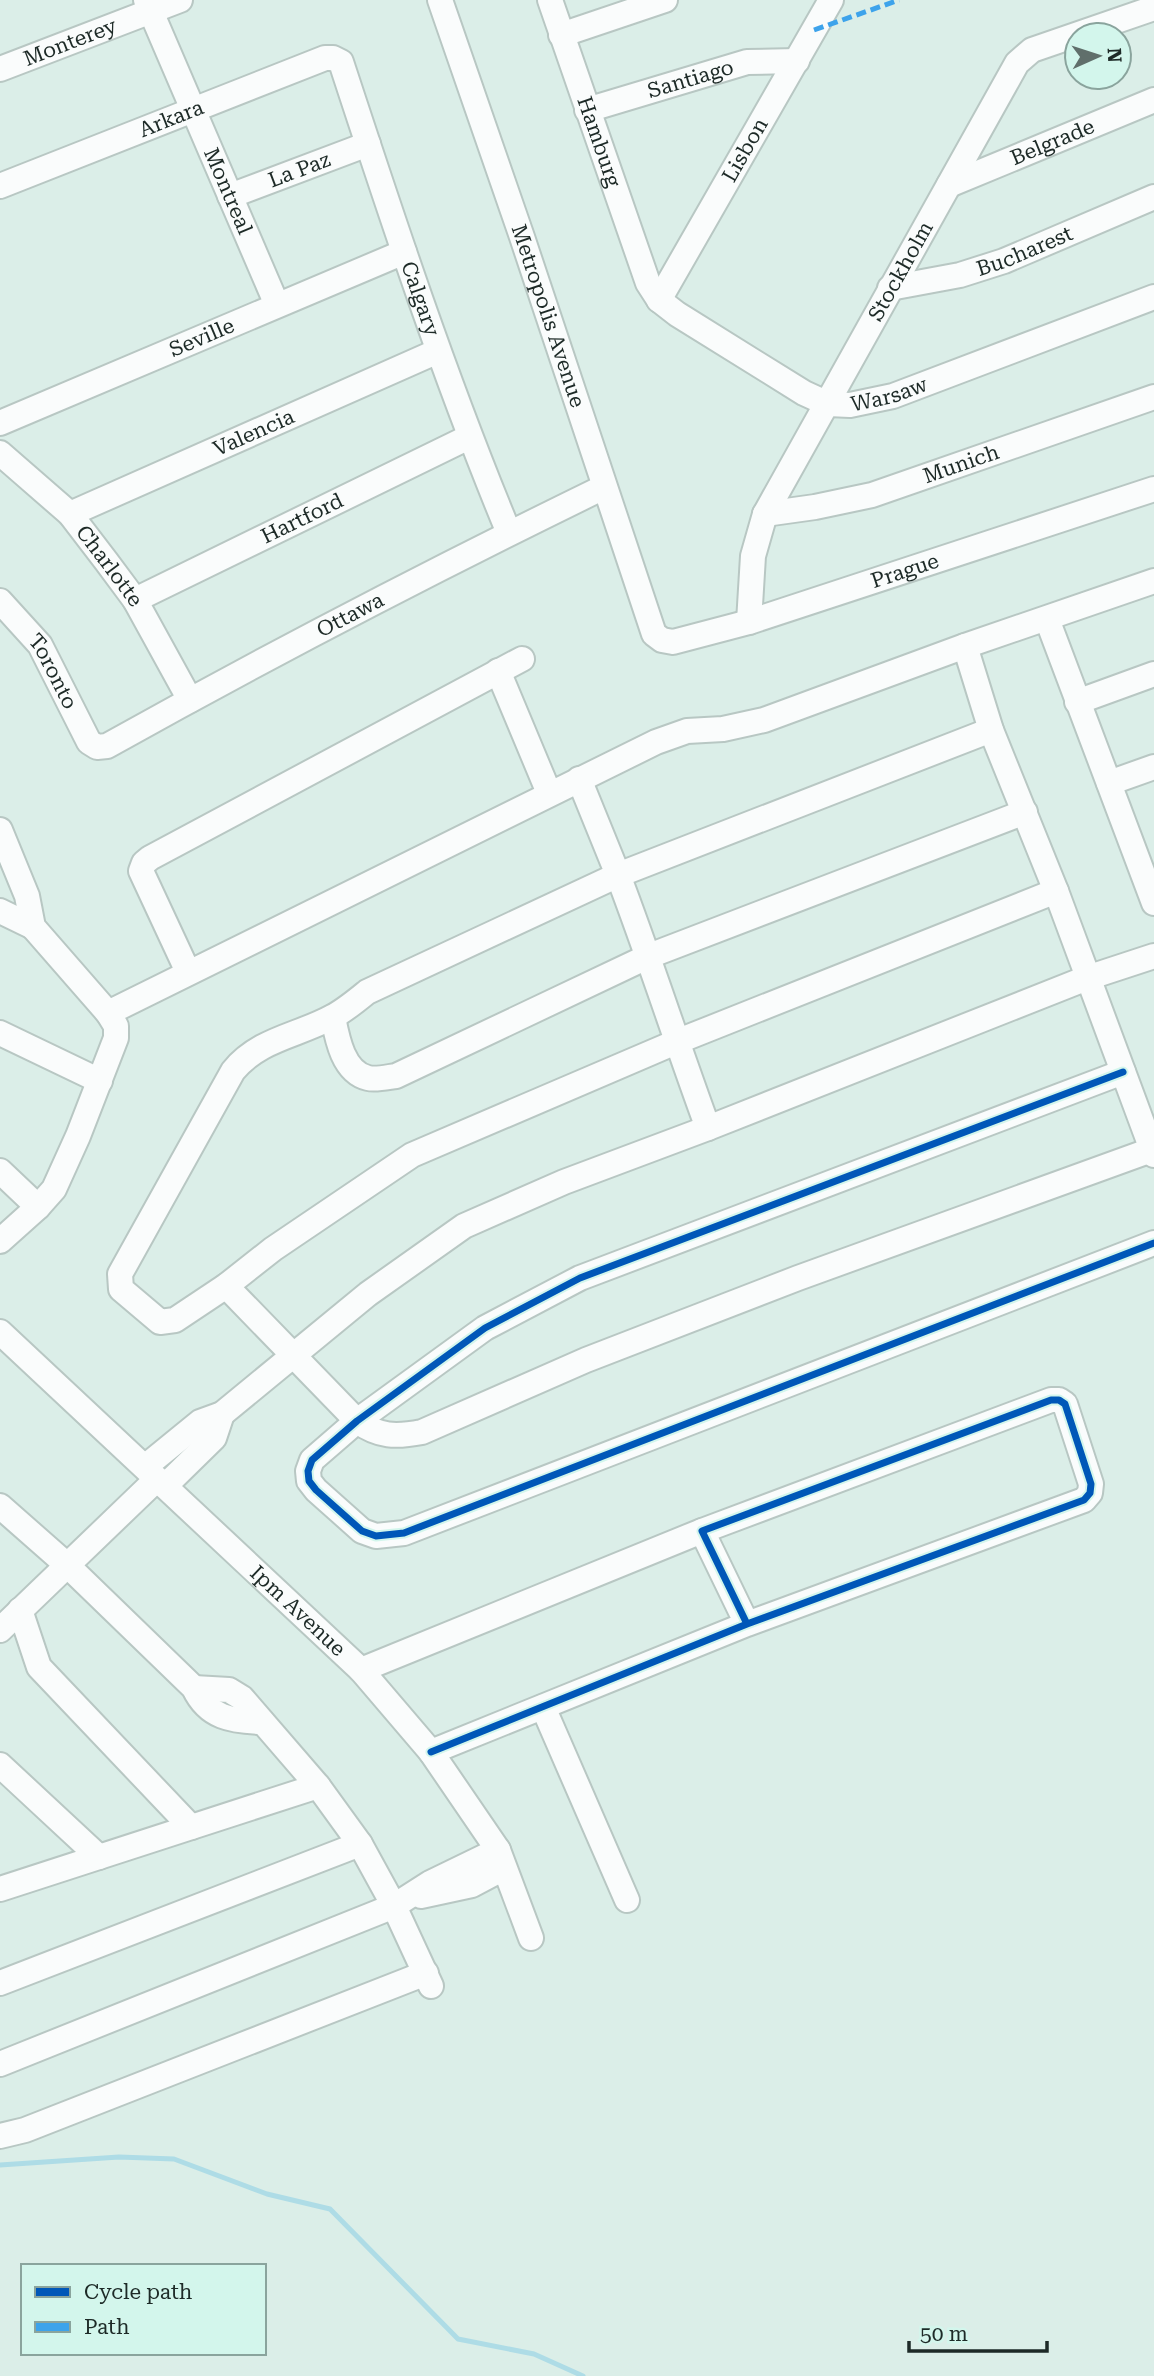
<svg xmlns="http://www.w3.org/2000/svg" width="1154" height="2376" font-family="'Roboto Serif',serif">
	<rect width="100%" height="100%" fill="#dbeee8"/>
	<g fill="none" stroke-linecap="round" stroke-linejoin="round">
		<path stroke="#aedce6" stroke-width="5" d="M0,2165L119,2157L174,2159L267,2194L330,2209L458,2339L534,2354L583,2376"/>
		<defs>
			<g id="minor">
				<path id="s1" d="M146,0L277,305"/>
				<path id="s2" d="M440,0L522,237L654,634L662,640L673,642L749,622L1154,489"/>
				<path id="s3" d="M550,0L648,283L659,300L677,314L804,393L828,404L850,405L893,396L1154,297"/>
				<path d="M561,35L665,0"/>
				<path id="s4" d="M0,69L180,0"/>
				<path id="s5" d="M587,110L747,62L797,61"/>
				<path id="s6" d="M949,185L1154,100"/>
				<path id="s7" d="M0,186L325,58H333L341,62C393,221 445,379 509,533"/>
				<path id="s8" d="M230,196L368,144"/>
				<path id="s9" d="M890,288L960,275L1004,261L1154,197"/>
				<path id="s10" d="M659,300L831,0"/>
				<path id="s11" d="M0,423L404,252"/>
				<path id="s12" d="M0,453L70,514L106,561L135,600L190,700"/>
				<path id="s13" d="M70,514L438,351"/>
				<path id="s14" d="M765,514L815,507L872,495L1154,397"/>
				<path id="s15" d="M135,600L469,437"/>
				<path id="s16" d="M0,601L40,645L89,742L97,747L107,746C270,655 436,569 604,487"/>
				<path d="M1047,619L1154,903"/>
				<path id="s17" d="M749,622L753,556L765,514L1017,63L1032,50L1154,8"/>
				<path d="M965,646L991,730L1056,891L1154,1155"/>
				<path d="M498,671L549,793"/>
				<path d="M1077,702L1154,674"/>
				<path d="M579,779L618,875L367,992C356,1001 344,1011 332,1017C297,1036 259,1039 233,1071L120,1274L121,1289L160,1322L175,1320L226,1286L273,1249L412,1155L676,1042L1056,891"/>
				<path d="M1109,783L1154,767"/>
				<path d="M0,830L27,896L33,927L108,1013L116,1026V1038L78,1136L54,1189L38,1207L0,1241"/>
				<path d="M0,911L33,927"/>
				<path d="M188,972L141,871L144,863L150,858L522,659"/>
				<path d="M108,1013L656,742L687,731L723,729L764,720L965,646L1154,581"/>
				<path d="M333,1017C337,1038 343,1072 368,1078C376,1080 388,1077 396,1076L649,956L1025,812"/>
				<path d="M0,1033L100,1081"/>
				<path d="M1123,1072L580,1278L485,1328L357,1421L312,1460L308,1471L309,1481L316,1490L362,1531L376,1536L404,1533L1154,1243"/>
				<path d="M708,1128C677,1044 650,959 618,875L991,730"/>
				<path d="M0,1171L38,1207"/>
				<path d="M226,1286L357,1421C379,1437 396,1437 422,1432L586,1360L798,1278L1154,1149"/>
				<path id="s18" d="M0,1332L361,1670L431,1752L498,1850L531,1938"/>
				<path d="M146,1466L200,1422L222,1414L368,1294L464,1226L564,1182L708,1128L1087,978L1154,956"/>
				<path d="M165,1486L214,1438L222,1414"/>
				<path d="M0,1506L67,1565L194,1688C208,1718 232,1721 262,1722"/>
				<path d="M20,1610L39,1667L191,1827"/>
				<path d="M0,1630L157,1479"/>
				<path d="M361,1670L702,1531"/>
				<path d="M194,1688L229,1690L242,1698L318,1786L360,1844L394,1906L431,1986"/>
				<path d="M543,1707L627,1900"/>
				<path d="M431,1752L747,1624L1084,1500L1090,1493L1091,1484L1065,1404L1059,1400H1051L702,1531L747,1624"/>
				<path d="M0,1765L99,1857"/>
				<path d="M0,1889L318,1786"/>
				<path d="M421,1896L472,1885L504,1868"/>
				<path d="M0,1983L360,1844"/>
				<path d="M0,2064L394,1906L430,1883L498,1850"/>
				<path d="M0,2136L25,2130L426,1973"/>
			</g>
		</defs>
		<use href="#minor" stroke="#b8c7c3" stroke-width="28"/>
		<use href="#minor" stroke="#fafcfc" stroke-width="24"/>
		<path stroke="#3da3eb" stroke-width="5" stroke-dasharray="10 5" stroke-linecap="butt" d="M814,30L899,0"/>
		<defs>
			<path id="cycleway" d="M1123,1072L580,1278L485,1328L357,1421L312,1460L308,1471L309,1481L316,1490L362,1531L376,1536L404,1533L1154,1243
				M431,1752L747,1624L1084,1500L1090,1493L1091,1484L1065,1404L1059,1400H1051L702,1531L747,1624"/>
		</defs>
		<use href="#cycleway" stroke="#d3f6ec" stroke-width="11"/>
		<use href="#cycleway" stroke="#0057b8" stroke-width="7"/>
	</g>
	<g text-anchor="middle" stroke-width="5" stroke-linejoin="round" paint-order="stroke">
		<g font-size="21" fill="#1d2a27" stroke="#d3f6ec">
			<text dy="7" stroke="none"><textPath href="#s4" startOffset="75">Monterey</textPath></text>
			<text dy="7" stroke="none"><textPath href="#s5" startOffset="108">Santiago</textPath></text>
			<text dy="7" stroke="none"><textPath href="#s7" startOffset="184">Arkara</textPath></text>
			<text dy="7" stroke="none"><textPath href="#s3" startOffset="150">Hamburg</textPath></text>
			<text dy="7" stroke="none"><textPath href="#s6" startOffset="112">Belgrade</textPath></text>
			<text dy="7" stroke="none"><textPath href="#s10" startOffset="173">Lisbon</textPath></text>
			<text dy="7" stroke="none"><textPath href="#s8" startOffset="74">La Paz</textPath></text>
			<text dy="7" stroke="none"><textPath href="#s1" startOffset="208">Montreal</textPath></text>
			<text dy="7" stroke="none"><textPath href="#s9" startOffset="140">Bucharest</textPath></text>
			<text dy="7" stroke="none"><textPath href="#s17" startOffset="388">Stockholm</textPath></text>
			<text dy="7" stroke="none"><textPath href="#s7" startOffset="616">Calgary</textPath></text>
			<text dy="7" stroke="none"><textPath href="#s2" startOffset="334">Metropolis Avenue</textPath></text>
			<text dy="7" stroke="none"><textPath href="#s11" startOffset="219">Seville</textPath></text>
			<text dy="7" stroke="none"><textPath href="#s3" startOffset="581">Warsaw</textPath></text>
			<text dy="7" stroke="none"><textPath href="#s13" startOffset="201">Valencia</textPath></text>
			<text dy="7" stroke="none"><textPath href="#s14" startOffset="203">Munich</textPath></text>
			<text dy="7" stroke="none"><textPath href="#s15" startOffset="186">Hartford</textPath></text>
			<text dy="7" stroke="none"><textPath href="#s12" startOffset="158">Charlotte</textPath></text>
			<text dy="7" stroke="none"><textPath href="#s2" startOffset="933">Prague</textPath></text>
			<text dy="7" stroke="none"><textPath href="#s16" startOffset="464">Ottawa</textPath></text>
			<text dy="7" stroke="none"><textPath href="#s16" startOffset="89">Toronto</textPath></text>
			<text dy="7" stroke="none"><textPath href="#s18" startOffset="408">Ipm Avenue</textPath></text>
		</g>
	</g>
	<rect x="21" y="2264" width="245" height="91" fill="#d3f6ec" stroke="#8aa49d" stroke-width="2"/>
	<rect x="35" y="2287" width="35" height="10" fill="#0057b8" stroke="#8aa49d" stroke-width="2"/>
	<text x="84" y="2299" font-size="21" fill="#1d2a27">Cycle path</text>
	<rect x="35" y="2322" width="35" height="10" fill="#3da3eb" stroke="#8aa49d" stroke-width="2"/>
	<text x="84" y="2334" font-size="21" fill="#1d2a27">Path</text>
	<g transform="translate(1098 56) rotate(87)"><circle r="33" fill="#d3f6ec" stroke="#8aa49d" stroke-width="2"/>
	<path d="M0-5L12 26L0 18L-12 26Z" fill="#606f6b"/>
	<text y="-10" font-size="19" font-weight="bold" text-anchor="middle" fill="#1d2a27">N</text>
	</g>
	<path d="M909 2341v10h138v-10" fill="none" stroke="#1d2a27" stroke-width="3.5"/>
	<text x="920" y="2341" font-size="21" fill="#1d2a27" stroke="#d3f6ec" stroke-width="5" paint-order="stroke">50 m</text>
</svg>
